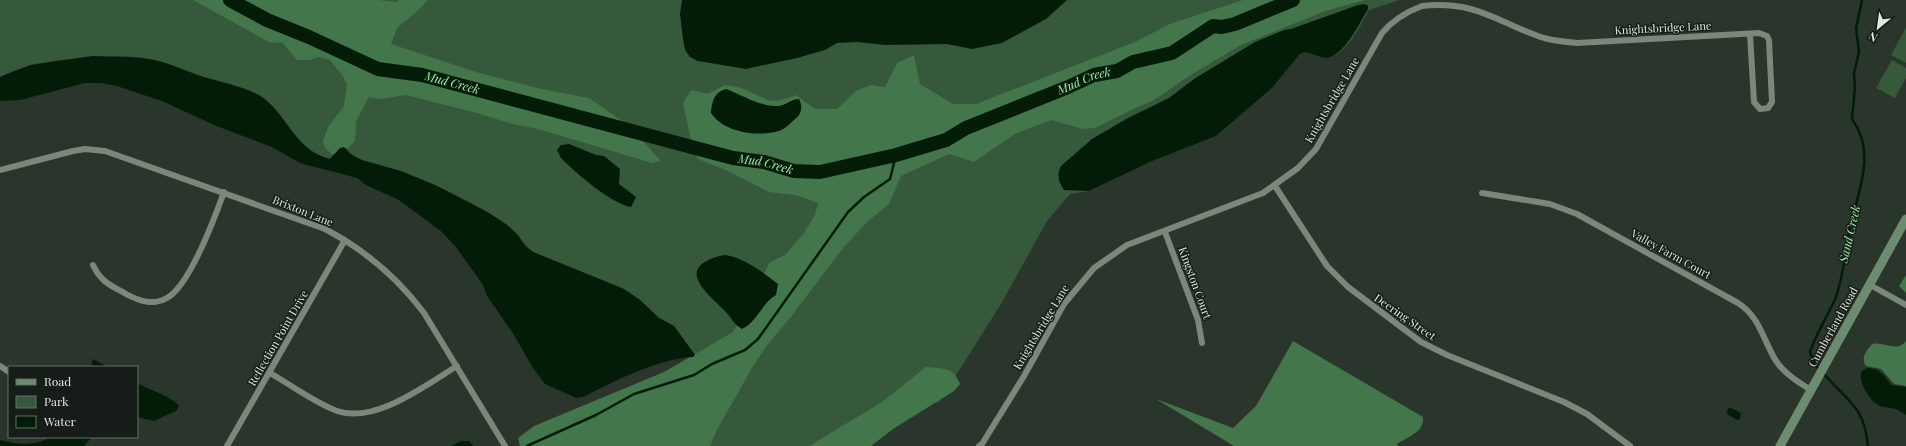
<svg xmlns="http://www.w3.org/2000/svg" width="1906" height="446" font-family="'Playfair Display',serif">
	<rect width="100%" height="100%" fill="#2a362b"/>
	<path fill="#36593b" d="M0,0H1399L1369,10C1361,24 1346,57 1326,58C1320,58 1311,53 1305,52L1300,54L1272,88L1216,136L1150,162L1089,191L1070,194L1047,221L1001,304L939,402L897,411L841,446H698L695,355L674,326L659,318L640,300L624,289L533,252C523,244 517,232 506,224C477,204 441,187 408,174C390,166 359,166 347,149L340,148L330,159C294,149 289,116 262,97C246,87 217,80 199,76C185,72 172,64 159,61C126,55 64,57 31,65C20,68 10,72 0,77Z
		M1906,28V63L1891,55Z
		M1892,60L1906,68V78L1895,98L1876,88Z"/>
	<path fill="#43764b" d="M193,0H378L397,2L398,0H427L423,6L397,28L391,44L476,72L541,89L589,98L628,125L661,161L652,163L538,129L512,124L477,113L406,95L380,99L369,97L356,121L355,141L347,149L344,147L333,155L325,148L323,141L328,127L344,106L347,84L343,76L330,60L318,57L310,60H297L282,42L271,43Z
		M1243,0H1365L1325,11L1239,46L1186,78L1154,100L1129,111L1095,128L1083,129L1051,120L1015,134L974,162L949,154L901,176L889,204L867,222L843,248L790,318L767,345L753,366L717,430L710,446H520L518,438L534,426L664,372L733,332L751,302L769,263L785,255L804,233L815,215L818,203L796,195L769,192L730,172L698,159L690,136L683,103L691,90L708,94L725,85C732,86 740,87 746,90C771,101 770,105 796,95L815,109H837L856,91L871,85L885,87L897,63L914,55L920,84L953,104H976L1135,42L1170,24Z
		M1906,275V293L1899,286Z
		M1293,341L1423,417C1425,432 1407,437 1397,444L1398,446H1234L1156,399L1233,428L1256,406Z
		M1906,341V386L1894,384L1881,369L1866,366C1860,358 1867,350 1872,344C1884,341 1897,353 1906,341Z
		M926,367C943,369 953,366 960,384L954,391L893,429L871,446H809L882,402Z"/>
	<path fill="#031c08" d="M682,0H1067L1046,19L1002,43L972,49L947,44L885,45L857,42L837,43L825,50L797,58L746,69L698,61L690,57L685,50L683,39L680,14Z
		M1365,4L1368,6V9C1360,22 1344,57 1326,58C1320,58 1311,53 1305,52L1300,54L1272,88L1216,136L1150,162L1089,191L1064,190C1059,182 1056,176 1061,166L1092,139L1128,118L1169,98L1194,79L1255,42L1284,30L1291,29L1358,5Z
		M92,56C114,57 140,55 162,62C178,67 194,74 210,79C227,84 248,88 262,97C288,116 295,151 330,159L340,148L344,147L350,154L362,160L401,171L435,185L489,213L507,225L518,235L525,246L533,252L624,289L640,300L659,318L674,326L695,355L693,357C657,359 615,381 583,397L576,398L545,384L533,368L514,335L487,296L483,285L456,247L442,232L399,200L366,185L357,178L300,163L272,147L214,125L162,101L117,86L101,83H85L20,100L0,101V77L2,76L31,65Z
		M726,89C742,95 761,107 778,106C785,106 791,99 799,99C803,107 802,114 794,120C789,124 785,129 779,131C758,137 724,133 711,113C712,102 714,92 726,89Z
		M569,144L596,155L604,156L620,169L619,184L636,197L631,207C610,203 576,173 561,158L557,150L561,145Z
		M725,255C745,258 762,272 778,284L776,295C762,303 757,322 742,329C733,324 732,318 725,311C715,300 681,275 705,262C711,258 717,256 725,255Z
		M93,359L108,367H91Z
		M1867,368C1879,367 1885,376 1891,385L1906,387V415C1902,413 1899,410 1895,409C1890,407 1885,408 1880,406C1869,401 1859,383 1861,372Z
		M137,383C149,390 172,396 179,406L176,411L154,421L137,417Z
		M1728,408H1731L1741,413L1740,419L1737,420L1727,414Z
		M50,437H92L84,446H0V440C16,445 37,446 50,437Z
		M461,441H469L473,446H451Z"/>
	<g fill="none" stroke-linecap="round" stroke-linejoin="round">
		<path stroke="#031c08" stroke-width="2.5" d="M1819,369L1814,363L1810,352C1816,333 1828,316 1836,297C1844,274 1845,251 1850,228C1858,191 1877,153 1852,119L1855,87L1854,73L1859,52L1856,28L1862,0
			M1823,373C1847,401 1864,405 1868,446
			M527,446L596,415L634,394L694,375L712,364L745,350L758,339L848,212L864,197L890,179L896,155"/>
		<path stroke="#031c08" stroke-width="14" id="s1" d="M230,0L267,20L309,37L378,69L422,75L733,158L764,162L794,171L820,172L896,155L946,140L966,128L1068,87L1094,75L1117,71L1133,62L1172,53L1213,26L1222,27L1235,24L1293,0"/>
		<path stroke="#7a877b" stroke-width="6" d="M0,170L73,151L85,149L105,151L325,229C365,250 397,277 424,313L505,446
			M1275,186L1327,266L1348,287L1421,342L1447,355L1564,402L1587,414L1630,446
			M1482,193L1550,204L1577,214L1738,303C1760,317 1763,340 1776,361C1785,374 1798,382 1811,390
			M1165,232L1198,320L1202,343
			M93,265C101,282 110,285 126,294C139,301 153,306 167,298C190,285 215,217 224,192
			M1870,285L1906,305
			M0,366L9,372
			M270,373C291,385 315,403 337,411C375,424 426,385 457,366
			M227,446L345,240
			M979,446L982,444L1024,376L1064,304L1094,268L1127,245L1263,193L1298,168L1316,149L1382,33C1393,20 1406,12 1422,6C1477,0 1498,23 1544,38C1555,41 1566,42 1577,43L1759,33L1767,36L1769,40L1772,102L1768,108L1760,109L1754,102L1750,34"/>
		<path stroke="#6b8c70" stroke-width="9" d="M1780,446L1906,219"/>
	</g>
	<g text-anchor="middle" stroke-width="3" stroke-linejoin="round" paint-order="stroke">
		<g font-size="11" fill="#e0e8e1" stroke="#161c17">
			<text transform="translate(1663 28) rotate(-3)" y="4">Knightsbridge Lane</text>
			<text transform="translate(1332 100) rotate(-60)" y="4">Knightsbridge Lane</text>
			<text transform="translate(303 211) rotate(22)" y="4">Brixton Lane</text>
			<text transform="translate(1671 254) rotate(29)" y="4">Valley Farm Court</text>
			<text transform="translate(1195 283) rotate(70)" y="4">Kingston Court</text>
			<text transform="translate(1405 317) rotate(35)" y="4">Deering Street</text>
			<text transform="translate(1041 327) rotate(-59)" y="4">Knightsbridge Lane</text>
			<text transform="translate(1833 327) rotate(-61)" y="4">Cumberland Road</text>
			<text transform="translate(278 338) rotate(-60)" y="4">Reflection Point Drive</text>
		</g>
		<g font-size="12" font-style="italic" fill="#a3efad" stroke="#161c17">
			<text dy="4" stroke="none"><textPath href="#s1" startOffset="899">Mud Creek</textPath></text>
			<text dy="4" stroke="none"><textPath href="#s1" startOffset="239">Mud Creek</textPath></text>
			<text dy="4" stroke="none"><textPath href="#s1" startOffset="563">Mud Creek</textPath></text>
			<text transform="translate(1850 234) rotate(-77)" y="4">Sand Creek</text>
		</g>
	</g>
	<rect x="8" y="366" width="130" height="72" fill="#161c17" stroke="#676e68"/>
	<rect x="16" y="379" width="20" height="6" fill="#6b8c70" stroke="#676e68"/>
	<text x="44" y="386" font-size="12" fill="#e0e8e1">Road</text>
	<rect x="16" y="396" width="20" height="12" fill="#36593b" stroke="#676e68"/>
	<text x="44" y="406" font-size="12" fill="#e0e8e1">Park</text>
	<rect x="16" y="416" width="20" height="12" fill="#031c08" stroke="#676e68"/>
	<text x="44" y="426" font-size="12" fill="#e0e8e1">Water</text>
	<g transform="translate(1878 28) rotate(209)" stroke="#161c17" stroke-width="3" paint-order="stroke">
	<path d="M0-3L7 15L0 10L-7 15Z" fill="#e0e8e1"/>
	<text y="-6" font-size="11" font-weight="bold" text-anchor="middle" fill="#e0e8e1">N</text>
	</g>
</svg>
